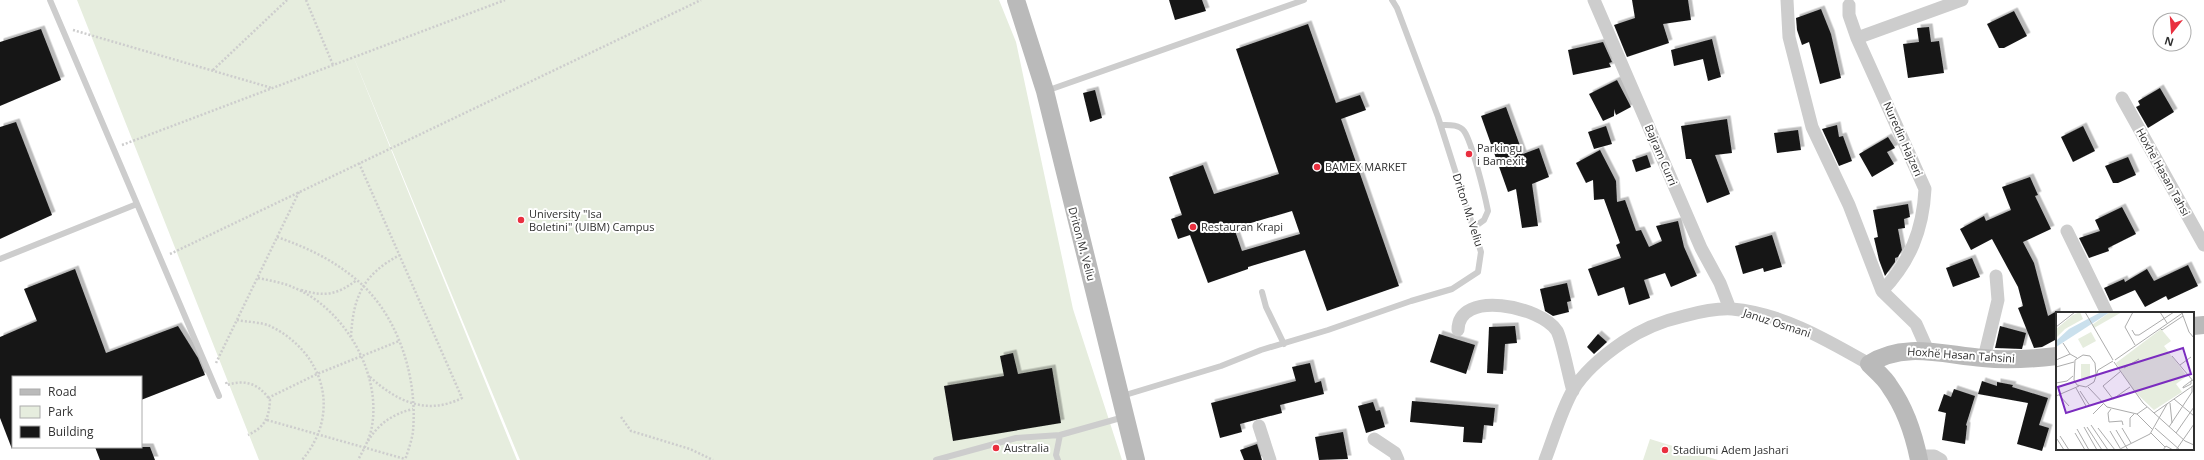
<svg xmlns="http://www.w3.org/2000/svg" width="2204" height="460" font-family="'Open Sans',sans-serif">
	<defs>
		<filter id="shadow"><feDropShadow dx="3.5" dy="-3.5" stdDeviation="0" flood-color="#0004"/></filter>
	</defs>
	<rect width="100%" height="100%" fill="#fff"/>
	<path fill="#e6edde" d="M77,0H999L1016,42L1073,309L1122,460H520L349,46L517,460H259Z
		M1650,439L1718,460H1643Z"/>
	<path fill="#171717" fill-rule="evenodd" filter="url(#shadow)" d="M1169,0H1202L1206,11L1175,20Z
		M1632,0H1688L1691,20L1663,24L1669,43L1627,57L1614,25L1635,18Z
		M1821,9L1831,34L1841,78L1820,84L1809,42L1802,45L1797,30L1796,18Z
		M2014,11L2027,36L2004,48H1999L1987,24Z
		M1308,24L1336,103L1360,95L1366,110L1341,119L1399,286L1327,311L1305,250L1248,267V269L1208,283L1190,235L1178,239L1171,219L1182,215L1169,177L1203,165L1214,194L1279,174L1236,49ZM1292,211L1300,234L1242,251L1234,228Z
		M1929,27L1931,42L1939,41L1944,73L1908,78L1903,44L1919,42L1917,28Z
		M41,29L61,80L0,106V42Z
		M1712,39L1721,77L1708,81L1703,59L1674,66L1671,50Z
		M1603,42L1612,62L1609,63L1611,67L1573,75L1568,50Z
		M1617,80L1631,107L1616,115L1614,109V116L1603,121L1589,94Z
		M2160,88L2174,112L2148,128L2136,107L2140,105L2138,101Z
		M1095,90L1102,118L1090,122L1083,93Z
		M1506,107L1523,154L1539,148L1549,177L1532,184L1538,226L1522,228L1516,189L1508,192L1481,116Z
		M1727,119L1732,153L1715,155L1730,194L1707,203L1691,159H1686L1681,126Z
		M16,122L52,215L0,239V127Z
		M1837,125L1839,137L1843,136L1852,161L1839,166L1822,129Z
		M1606,126L1612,144L1594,149L1588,132Z
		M2083,126L2095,151L2073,162L2061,137Z
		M1798,130L1801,150L1777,153L1774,133Z
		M1888,137L1895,148L1887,152L1894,164L1872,177L1859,154Z
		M1600,150L1616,181L1617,202L1625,200L1636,231L1641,230L1649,247L1662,241L1656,226L1678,221L1684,247L1697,276L1671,287L1665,273L1644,280L1650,298L1629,305L1624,287L1598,296L1588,269L1621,258L1616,245L1620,243L1604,199L1594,200L1593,180L1586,183L1576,163Z
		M1647,155L1651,167L1636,172L1632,160Z
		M2128,157L2136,175L2118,183H2113L2105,166Z
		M2030,177L2038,195L2035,196L2051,229L2023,242L2034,263L2048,316L2057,311V339L2042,347L2034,348L2018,308L2023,306L2018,287L1992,239L1971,250L1960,229L1984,216L1986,221L2011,210L2002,187Z
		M1908,204L1910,217L1904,219L1905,228L1898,229L1902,250L1898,257L1895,258V262L1885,276L1879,260L1874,238L1878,237L1873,210Z
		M2122,207L2136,234L2108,248L2109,251L2089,258L2079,238L2100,231L2095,220Z
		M1772,235L1782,267L1764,272L1763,268L1743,274L1735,246Z
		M1972,258L1980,277L1953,287L1946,268Z
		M2188,265L2198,286L2168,300L2166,296L2145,307L2135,290L2110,301L2104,288L2124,279L2125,282L2147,269L2154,281Z
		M75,269L106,353L178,326L198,358L205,375L141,400V377H13L12,449L0,418V337L37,321L24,289Z
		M1567,283L1571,301L1567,302L1569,312L1553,316L1545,311L1540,289Z
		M1515,326L1517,343L1505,344L1503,374L1487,373L1489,327Z
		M2000,326L2026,333L2022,349L1995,348Z
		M1439,334L1475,345L1466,374L1430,362Z
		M1598,334L1607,342L1594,354L1587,347Z
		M1013,353L1018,374L1052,368L1061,423L953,441L944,386L1004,376L1000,356Z
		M1310,363L1315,383L1321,381L1324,394L1280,405L1282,413L1240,424L1242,432L1220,438L1211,403L1296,381L1292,367Z
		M1982,381L1997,386V382L2013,385L2012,387L2048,398L2039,425L2049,428L2042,451L2017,444L2028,403L1978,394Z
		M1954,389L1975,396L1966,425L1967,426L1965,444L1942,440L1946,413L1938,411L1944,394L1951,397Z
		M1412,401L1495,408L1493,426L1484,425L1482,443L1463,442L1464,427L1410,422Z
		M1373,402L1376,411L1380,410L1385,427L1366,433L1358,406Z
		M1343,432L1348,459L1319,460L1315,437Z
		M1257,444L1262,460H1244L1240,450Z
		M95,447H150L155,460H100Z"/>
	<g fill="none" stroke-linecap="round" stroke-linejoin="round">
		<path stroke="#cdcdcd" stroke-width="2.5" stroke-dasharray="2 2" stroke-linecap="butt" d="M306,0L333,65
			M73,30L272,88
			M213,70L287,0
			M122,145L505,0
			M359,163L462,398C426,416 396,401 369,376
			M277,237C303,246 327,257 348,273C396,307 418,374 413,431C412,440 408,451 405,460
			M170,254L701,0
			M258,278C272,281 286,283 299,290C346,312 381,374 372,426C370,438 364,449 358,460
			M301,290C326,297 336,295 357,280
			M237,320C247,322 261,322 270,326C324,352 342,413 302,460
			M351,337C353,297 363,274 400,255
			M216,363L299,192
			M226,382L227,385C246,379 259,384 270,400C269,418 265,427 248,435
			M268,398L317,374L399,341
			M621,417L631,431L690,449L713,460
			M267,420L405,459
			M368,441C379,423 393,414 413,409"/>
		<path stroke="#cdcdcd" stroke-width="6" d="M50,0L219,396
			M1046,91L1304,0
			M1441,125C1448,125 1459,124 1464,131C1472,142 1485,196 1488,211L1484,220L1473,228
			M0,259L137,204
			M1262,292L1266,307L1284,344
			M1122,396L1221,366L1261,350L1328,330L1411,301L1452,289L1478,272L1481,252L1438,117L1397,8L1392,0
			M936,460L1016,438L1060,435
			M1058,460L1056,455L1060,435L1124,417"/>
		<path stroke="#cdcdcd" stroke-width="13" d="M1594,0L1701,248L1720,283L1730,309
			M1787,0L1789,37L1812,127L1849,205L1882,291
			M1849,5V15L1857,38L1925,189C1923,230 1910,262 1882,291L1916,324L1928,351
			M1857,38L1962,0
			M2122,98L2204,245
			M2067,231L2107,313
			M1458,330C1458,289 1541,306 1557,331C1562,340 1569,378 1573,391
			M1984,358L1998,300L1996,276
			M1259,426L1270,460
			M1374,439L1395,453L1398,460
			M1918,456H1934L1941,460
			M1545,460C1554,437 1561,411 1573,390C1585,370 1604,355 1623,342C1642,329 1662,321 1684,316C1699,312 1716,308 1732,309C1781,313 1827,340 1869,364"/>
		<path stroke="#bababa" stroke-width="18" d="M1016,0L1045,91L1136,460
			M2193,326L2204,325
			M1919,460C1914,435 1905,408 1890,387C1885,378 1876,371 1869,364C1904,341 1944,355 1983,358C2008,361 2032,359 2057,356"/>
	</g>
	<g fill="#e92f3f" stroke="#fff" stroke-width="1.5">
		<circle cx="1469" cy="154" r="4"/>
		<circle cx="1317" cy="167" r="4"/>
		<circle cx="521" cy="220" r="4"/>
		<circle cx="1193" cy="227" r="4"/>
		<circle cx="996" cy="448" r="4"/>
		<circle cx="1665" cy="450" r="4"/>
	</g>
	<g text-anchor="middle" stroke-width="4" stroke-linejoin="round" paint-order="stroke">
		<g font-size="11" fill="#303030" stroke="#fff">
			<text transform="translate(1903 139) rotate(66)" y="4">Nuredin Hajzeri</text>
			<text transform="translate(1661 155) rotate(67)" y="4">Bajram Curri</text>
			<text transform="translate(2163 172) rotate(61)" y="4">Hoxhë Hasan Tahsi</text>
			<text transform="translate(1468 210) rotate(72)" y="4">Driton M. Veliu</text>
			<text transform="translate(1082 244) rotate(75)" y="4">Driton M. Veliu</text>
			<text transform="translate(1777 323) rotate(18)" y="4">Januz Osmani</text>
			<text transform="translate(1961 355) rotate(4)" y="4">Hoxhë Hasan Tahsini</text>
		</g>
		<g font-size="11" fill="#303030" stroke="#fff" text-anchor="start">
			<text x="1477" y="152">Parkingu<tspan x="1477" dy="13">i Bamexit</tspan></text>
			<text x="1325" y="171">BAMEX MARKET</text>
			<text x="529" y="218">University "Isa<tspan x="529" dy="13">Boletini" (UIBM) Campus</tspan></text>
			<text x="1201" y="231">Restauran Krapi</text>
			<text x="1004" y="452">Australia</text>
			<text x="1673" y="454">Stadiumi Adem Jashari</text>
		</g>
	</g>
	<g transform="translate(2056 312)">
		<rect width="138" height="138" fill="#fff"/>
		<path d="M24,0L27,7L9,17L0,26V17L17,3ZM54,0H66L38,16L36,13ZM105,17L115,29L108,34L131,64L120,72L126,80L98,98L77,78L60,51ZM35,20L40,29L27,36L22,27ZM25,52H34V66H25Z" fill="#e6edde"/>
		<path d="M45,0H54L0,35V29L13,17Z" fill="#cae0ed"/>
		<path fill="none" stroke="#acacac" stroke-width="1" d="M29,0L57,48M77,0L69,15L79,33M104,0L111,11M126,1L133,20L138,26M0,15L19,0M104,16L106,18L127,4M76,18L79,23H83L118,0M7,31L14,42L21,46M116,44L138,70M0,48L14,42M59,48L128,0M58,50L87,91L129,129L138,133M124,53L135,45M0,55L18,50M68,56L83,47M65,59L47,74L57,87L74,75M40,62L39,51L34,44L27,43L19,48L18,68L21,73L30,75L38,70L42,58L57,49M135,69V72L127,76V75L135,69L136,68M0,71L11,69L17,64M32,75L51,95L81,102L97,118M20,76L30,94M24,79L34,94M3,83L13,94M0,84L23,74M118,87L138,104M114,91L116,111M55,97L52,101L53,110L66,109L67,113M98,101L138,73M37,102L47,92M81,102L91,95M35,113L52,138M28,115L41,138M31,115L46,138M74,115V106L78,102M113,115L136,80V74M42,116L59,138M66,116L75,131M99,116L124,138M21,117L33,138M60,118L72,138M54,119L64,136M19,121L29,138M95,121L109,135M120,121L138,95M4,124L13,138M1,127L8,138M62,138L94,122L111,92M107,138L110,134L117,138M120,138L138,112"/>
		<path fill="#7b2cbf" fill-opacity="0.15" stroke="#7b2cbf" stroke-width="2" d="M127,36L135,62L10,101L2,75Z"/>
		<rect width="138" height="138" fill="none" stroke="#303030" stroke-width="2"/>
	</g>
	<rect x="12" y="376" width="130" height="72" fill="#ffffff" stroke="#acacac"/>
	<rect x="20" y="389" width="20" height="6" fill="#bababa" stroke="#acacac"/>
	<text x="48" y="396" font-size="12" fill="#303030">Road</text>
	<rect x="20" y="406" width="20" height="12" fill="#e6edde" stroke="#acacac"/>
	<text x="48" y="416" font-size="12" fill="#303030">Park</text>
	<rect x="20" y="426" width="20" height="12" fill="#171717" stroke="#acacac"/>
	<text x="48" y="436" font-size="12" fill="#303030">Building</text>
	<g transform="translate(2172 32) rotate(197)"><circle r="19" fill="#ffffff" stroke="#acacac"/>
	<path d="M0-3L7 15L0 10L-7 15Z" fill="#e92f3f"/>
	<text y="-6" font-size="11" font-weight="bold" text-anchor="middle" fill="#303030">N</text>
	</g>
</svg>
